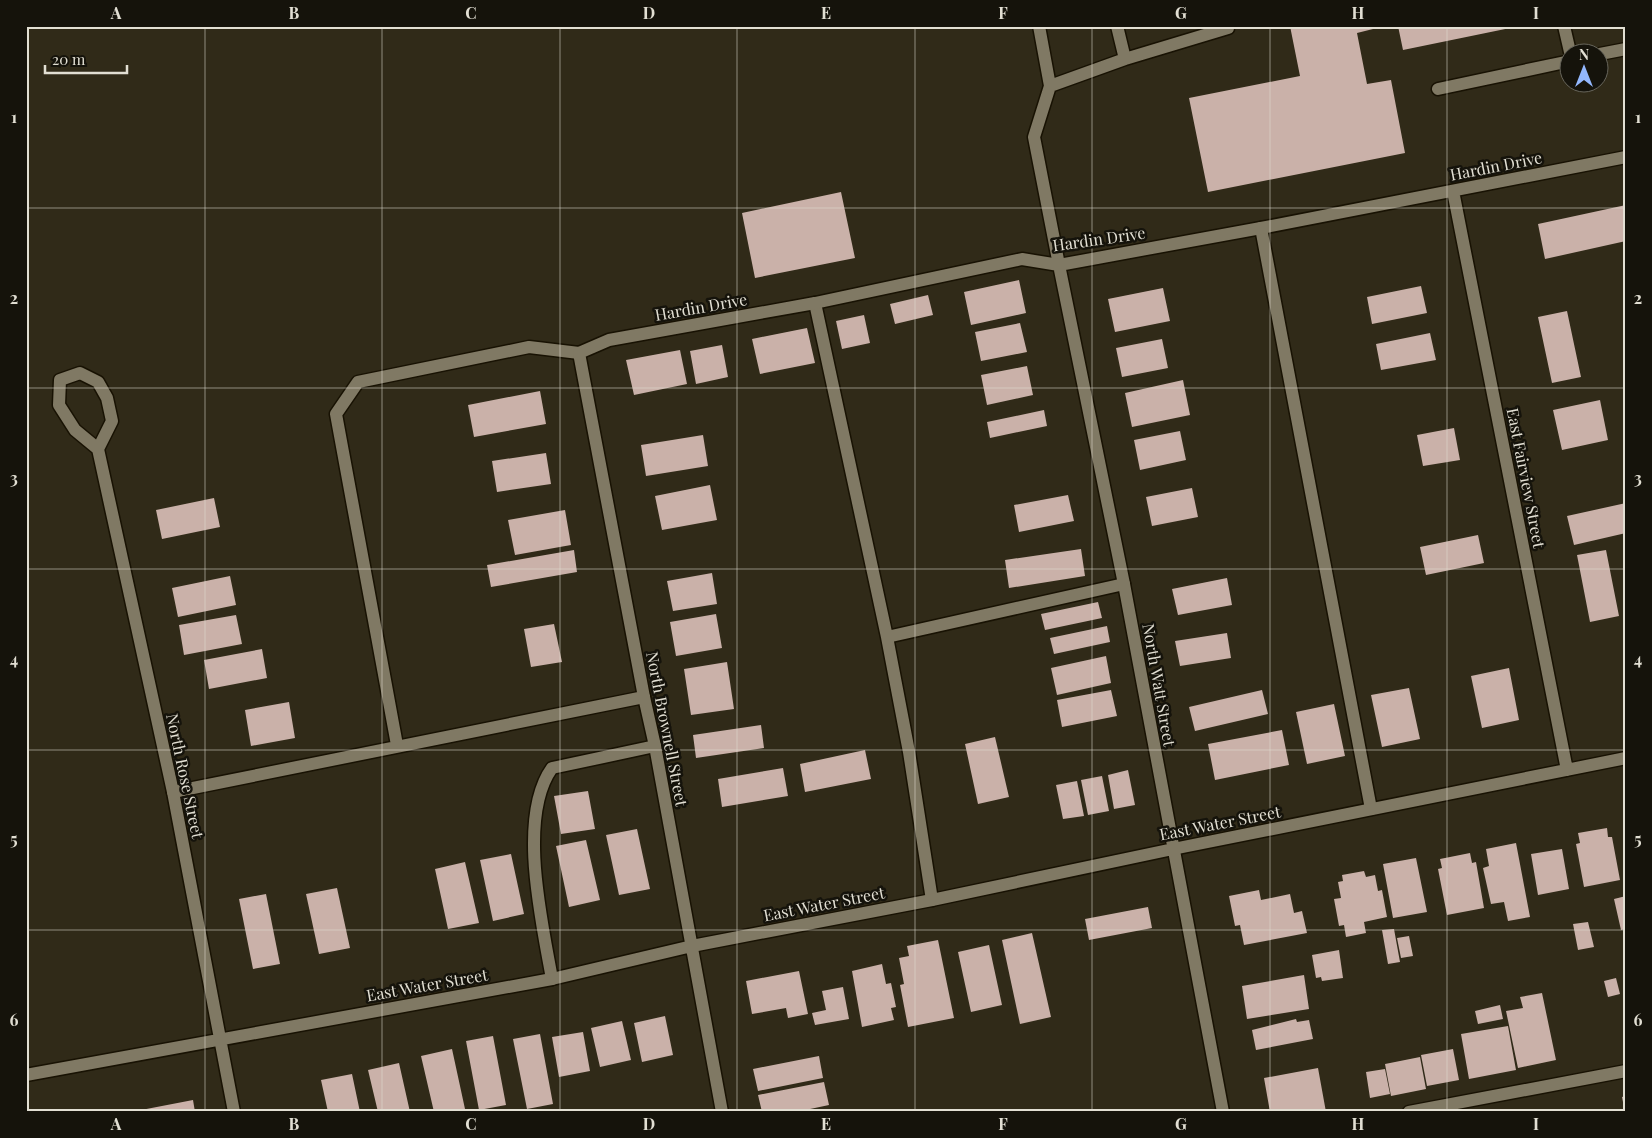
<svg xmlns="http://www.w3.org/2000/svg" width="1652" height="1138" font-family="'Playfair Display',serif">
	<rect width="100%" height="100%" fill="#302a18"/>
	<path fill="#cab1a9" d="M1290,26H1385L1357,33L1367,84L1391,80L1405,153L1208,192L1189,98L1300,76Z
		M1398,26H1515V27L1403,50Z
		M841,192L855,258L755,278L742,213Z
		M1626,205V241L1545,259L1538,224Z
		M1019,280L1026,313L971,325L964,292Z
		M1421,286L1427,313L1372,324L1367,297Z
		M1163,288L1170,321L1115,332L1108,299Z
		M928,295L933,315L895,324L890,304Z
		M1567,311L1581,377L1552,383L1538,317Z
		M864,315L870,343L842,349L836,321Z
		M1020,323L1027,352L981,361L975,332Z
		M807,328L815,363L760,374L752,339Z
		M1430,333L1436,360L1381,370L1376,344Z
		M1162,339L1168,368L1122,377L1116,348Z
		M722,345L728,377L696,384L690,351Z
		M680,350L687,384L634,395L626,360Z
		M1027,366L1033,395L987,405L981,375Z
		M1183,380L1190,415L1132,427L1125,393Z
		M540,391L546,424L474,437L468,405Z
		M1600,400L1608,440L1562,450L1553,410Z
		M1044,410L1047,426L990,438L987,422Z
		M1454,428L1460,460L1423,466L1417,435Z
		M1180,431L1186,460L1140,470L1134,440Z
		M703,435L708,466L646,476L641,445Z
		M546,453L551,484L497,492L492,461Z
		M710,485L717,520L662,530L655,496Z
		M1192,488L1198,517L1152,526L1146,497Z
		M1068,495L1074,521L1019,532L1014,505Z
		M214,498L220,527L162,539L156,510Z
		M1626,503V533L1574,545L1567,516Z
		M565,510L571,545L515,555L508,520Z
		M1478,535L1484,563L1426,575L1420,547Z
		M1081,549L1085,576L1009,588L1005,560Z
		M574,550L577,572L491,587L487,565Z
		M1606,550L1619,616L1590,622L1577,555Z
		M712,573L717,604L673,611L667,581Z
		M230,576L236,605L178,617L172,588Z
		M1227,578L1232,605L1178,615L1172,589Z
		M1098,602L1102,618L1045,630L1041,614Z
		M716,614L722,648L676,656L670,622Z
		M236,615L242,644L184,655L179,625Z
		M554,624L562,662L531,667L524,629Z
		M1107,626L1110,642L1054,654L1050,638Z
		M1227,633L1231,658L1180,666L1175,641Z
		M262,649L267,678L209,689L204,660Z
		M1106,656L1111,683L1057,695L1051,668Z
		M727,662L734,709L691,715L684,669Z
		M1509,668L1519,720L1482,728L1471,676Z
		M1409,688L1420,739L1382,747L1371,695Z
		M1111,690L1117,716L1062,727L1057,700Z
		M1262,690L1268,714L1195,731L1189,707Z
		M289,702L295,738L251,746L245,710Z
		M1334,704L1345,756L1307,764L1296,712Z
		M761,725L764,748L696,758L693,735Z
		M1282,730L1289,765L1215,780L1208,744Z
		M995,737L1009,797L978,804L965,744Z
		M865,750L871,779L805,792L800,764Z
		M783,768L788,796L722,807L718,779Z
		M1128,770L1135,805L1114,809L1108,775Z
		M1102,776L1109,811L1088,815L1081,780Z
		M1077,781L1084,816L1063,819L1056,785Z
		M588,791L595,829L561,834L554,796Z
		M1607,828L1608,837H1612L1620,880L1584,887L1576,844L1580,843L1578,833Z
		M637,829L650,889L619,895L606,835Z
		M586,840L600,900L569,907L556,846Z
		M1516,843L1530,917L1508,921L1504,902L1491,904L1483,868L1489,866L1486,849Z
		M1562,849L1569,889L1538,895L1531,854Z
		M1470,853L1472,863L1476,862L1484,908L1447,915L1438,869L1442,868L1440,859Z
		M511,854L524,914L493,921L480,860Z
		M1416,858L1427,912L1393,918L1383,864Z
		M465,862L479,923L448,929L435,869Z
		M1364,871L1366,877L1375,875L1378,891L1382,890L1387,917L1364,922L1366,933L1346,937L1344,925L1339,926L1334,899L1341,898L1338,882L1343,881L1342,875Z
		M337,888L350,948L319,954L306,894Z
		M1259,890L1261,900L1290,894L1294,913L1302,911L1307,933L1244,945L1240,925L1235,926L1229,896Z
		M266,894L280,964L253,969L239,899Z
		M1626,896V929L1621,930L1614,899Z
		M1148,907L1152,928L1089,940L1085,919Z
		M1588,922L1594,947L1578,950L1573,924Z
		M1394,929L1400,962L1388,964L1382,930Z
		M1032,933L1051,1017L1020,1024L1002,940Z
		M1409,936L1413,956L1401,958L1397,938Z
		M938,940L954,1018L908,1027L900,985L904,984L899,958L909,956L907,946Z
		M989,945L1002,1005L971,1012L958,952Z
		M1339,950L1343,978L1322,981L1321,977L1316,978L1312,955Z
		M882,964L886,984L891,983L896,1007L891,1008L894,1020L862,1027L852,971Z
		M799,971L808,1014L788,1018L786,1008L752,1014L746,981Z
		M1304,975L1309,1009L1247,1019L1242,986Z
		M1616,978L1620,994L1608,997L1604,981Z
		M843,987L849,1019L815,1025L812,1013L826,1010L822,991Z
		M1542,993L1556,1060L1518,1068L1506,1011L1523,1008L1520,997Z
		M1500,1005L1503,1019L1478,1024L1475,1011Z
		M665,1016L673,1055L642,1062L634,1023Z
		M1296,1019L1297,1022L1309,1020L1313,1039L1256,1050L1252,1030Z
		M622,1021L631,1060L600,1067L591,1028Z
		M1508,1026L1516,1070L1469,1079L1461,1034Z
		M583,1032L590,1071L559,1077L552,1037Z
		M540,1034L553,1104L527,1109L513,1039Z
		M493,1036L506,1105L479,1110L466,1041Z
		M452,1049L465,1109L434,1112L421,1056Z
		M1453,1049L1459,1080L1427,1086L1421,1055Z
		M819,1056L823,1078L758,1091L753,1069Z
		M1420,1057L1426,1089L1391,1096L1385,1064Z
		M399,1063L410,1112H378L368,1070Z
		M1318,1068L1326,1112H1270L1264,1078Z
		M1385,1069L1390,1094L1370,1098L1366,1072Z
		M352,1074L360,1112H328L321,1080Z
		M824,1082L829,1105L796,1112H762L758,1095Z
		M1626,1096V1112H1625L1622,1097Z
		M193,1100L195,1112H136V1111Z"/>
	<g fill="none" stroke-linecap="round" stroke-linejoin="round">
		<defs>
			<path id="lane" d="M1039,26L1050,86L1034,137L1059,265
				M1564,26L1570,52
				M1600,54L1626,49
				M1125,59L1228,28V26
				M1050,86L1125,59L1117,26
				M1438,89L1570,61
				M1261,228L1371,809
				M815,303L887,637L909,752L932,900
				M887,637L1124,584
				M397,745L336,414L358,382L529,347L579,353
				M173,792L644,697
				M552,979C542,922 517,817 552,768L655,746
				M1409,1112L1626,1071"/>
			<path id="street" d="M1453,191L1567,770
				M1059,265L1124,584L1223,1112
				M98,449L75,430L59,405L60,380L80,373L98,382L107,398L112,421L98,449L173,792L234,1112
				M26,1075L552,979L692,946L932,900L1173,849L1626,758
				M722,1112L655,746L644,697L579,353L609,340L815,303L1022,259L1059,265L1261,228L1626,157"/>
		</defs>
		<use href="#lane" stroke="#181203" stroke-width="15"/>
		<use href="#street" stroke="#181203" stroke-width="15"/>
		<use href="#lane" stroke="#807964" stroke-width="12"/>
		<use href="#street" stroke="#807964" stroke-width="12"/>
	</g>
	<path fill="none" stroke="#e2dfd3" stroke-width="1" stroke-opacity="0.55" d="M205,26V1112M382,26V1112M560,26V1112M737,26V1112M915,26V1112M1092,26V1112M1270,26V1112M1447,26V1112M26,208H1626M26,388H1626M26,569H1626M26,750H1626M26,930H1626"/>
	<g text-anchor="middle" stroke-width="5" stroke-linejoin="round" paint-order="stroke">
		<g font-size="16" fill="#e2dfd3" stroke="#15130b">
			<text transform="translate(1496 166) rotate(-11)" y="6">Hardin Drive</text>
			<text transform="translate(1099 239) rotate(-8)" y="6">Hardin Drive</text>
			<text transform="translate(701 307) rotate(-10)" y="6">Hardin Drive</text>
			<text transform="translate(1526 478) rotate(79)" y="6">East Fairview Street</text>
			<text transform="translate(1159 685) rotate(80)" y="6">North Watt Street</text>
			<text transform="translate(667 729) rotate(79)" y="6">North Brownell Street</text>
			<text transform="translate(185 776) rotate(78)" y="6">North Rose Street</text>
			<text transform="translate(1220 823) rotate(-11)" y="6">East Water Street</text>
			<text transform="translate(824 904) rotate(-11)" y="6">East Water Street</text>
			<text transform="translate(427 985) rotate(-10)" y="6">East Water Street</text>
		</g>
	</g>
	<rect width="1652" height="1138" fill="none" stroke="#15130b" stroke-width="55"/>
	<g transform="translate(1584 68)"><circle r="24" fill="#15130b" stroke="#67655b"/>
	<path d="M0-4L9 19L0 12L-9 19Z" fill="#92b7fd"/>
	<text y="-8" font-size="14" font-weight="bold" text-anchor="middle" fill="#e2dfd3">N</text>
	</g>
	<path d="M45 65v8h82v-8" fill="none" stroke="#e2dfd3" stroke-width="2.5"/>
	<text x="52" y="65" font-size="15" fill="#e2dfd3" stroke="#15130b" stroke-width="4" paint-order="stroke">20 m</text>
	<rect x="28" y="28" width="1596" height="1082" fill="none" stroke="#e2dfd3" stroke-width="2"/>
	<g font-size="16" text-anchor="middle" font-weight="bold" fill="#e2dfd3">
		<text x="116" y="19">A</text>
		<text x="294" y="19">B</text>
		<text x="471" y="19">C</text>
		<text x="649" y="19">D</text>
		<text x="826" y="19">E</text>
		<text x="1003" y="19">F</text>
		<text x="1181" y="19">G</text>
		<text x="1358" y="19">H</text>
		<text x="1536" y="19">I</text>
		<text x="14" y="123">1</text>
		<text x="1638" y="123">1</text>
		<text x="14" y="304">2</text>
		<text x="1638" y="304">2</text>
		<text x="14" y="484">3</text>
		<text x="1638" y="484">3</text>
		<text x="14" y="665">4</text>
		<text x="1638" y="665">4</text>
		<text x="14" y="845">5</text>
		<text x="1638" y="845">5</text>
		<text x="14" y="1026">6</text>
		<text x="1638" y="1026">6</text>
		<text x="116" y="1130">A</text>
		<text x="294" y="1130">B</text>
		<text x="471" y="1130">C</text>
		<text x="649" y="1130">D</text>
		<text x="826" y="1130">E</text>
		<text x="1003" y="1130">F</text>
		<text x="1181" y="1130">G</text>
		<text x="1358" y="1130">H</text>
		<text x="1536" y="1130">I</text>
	</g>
</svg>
